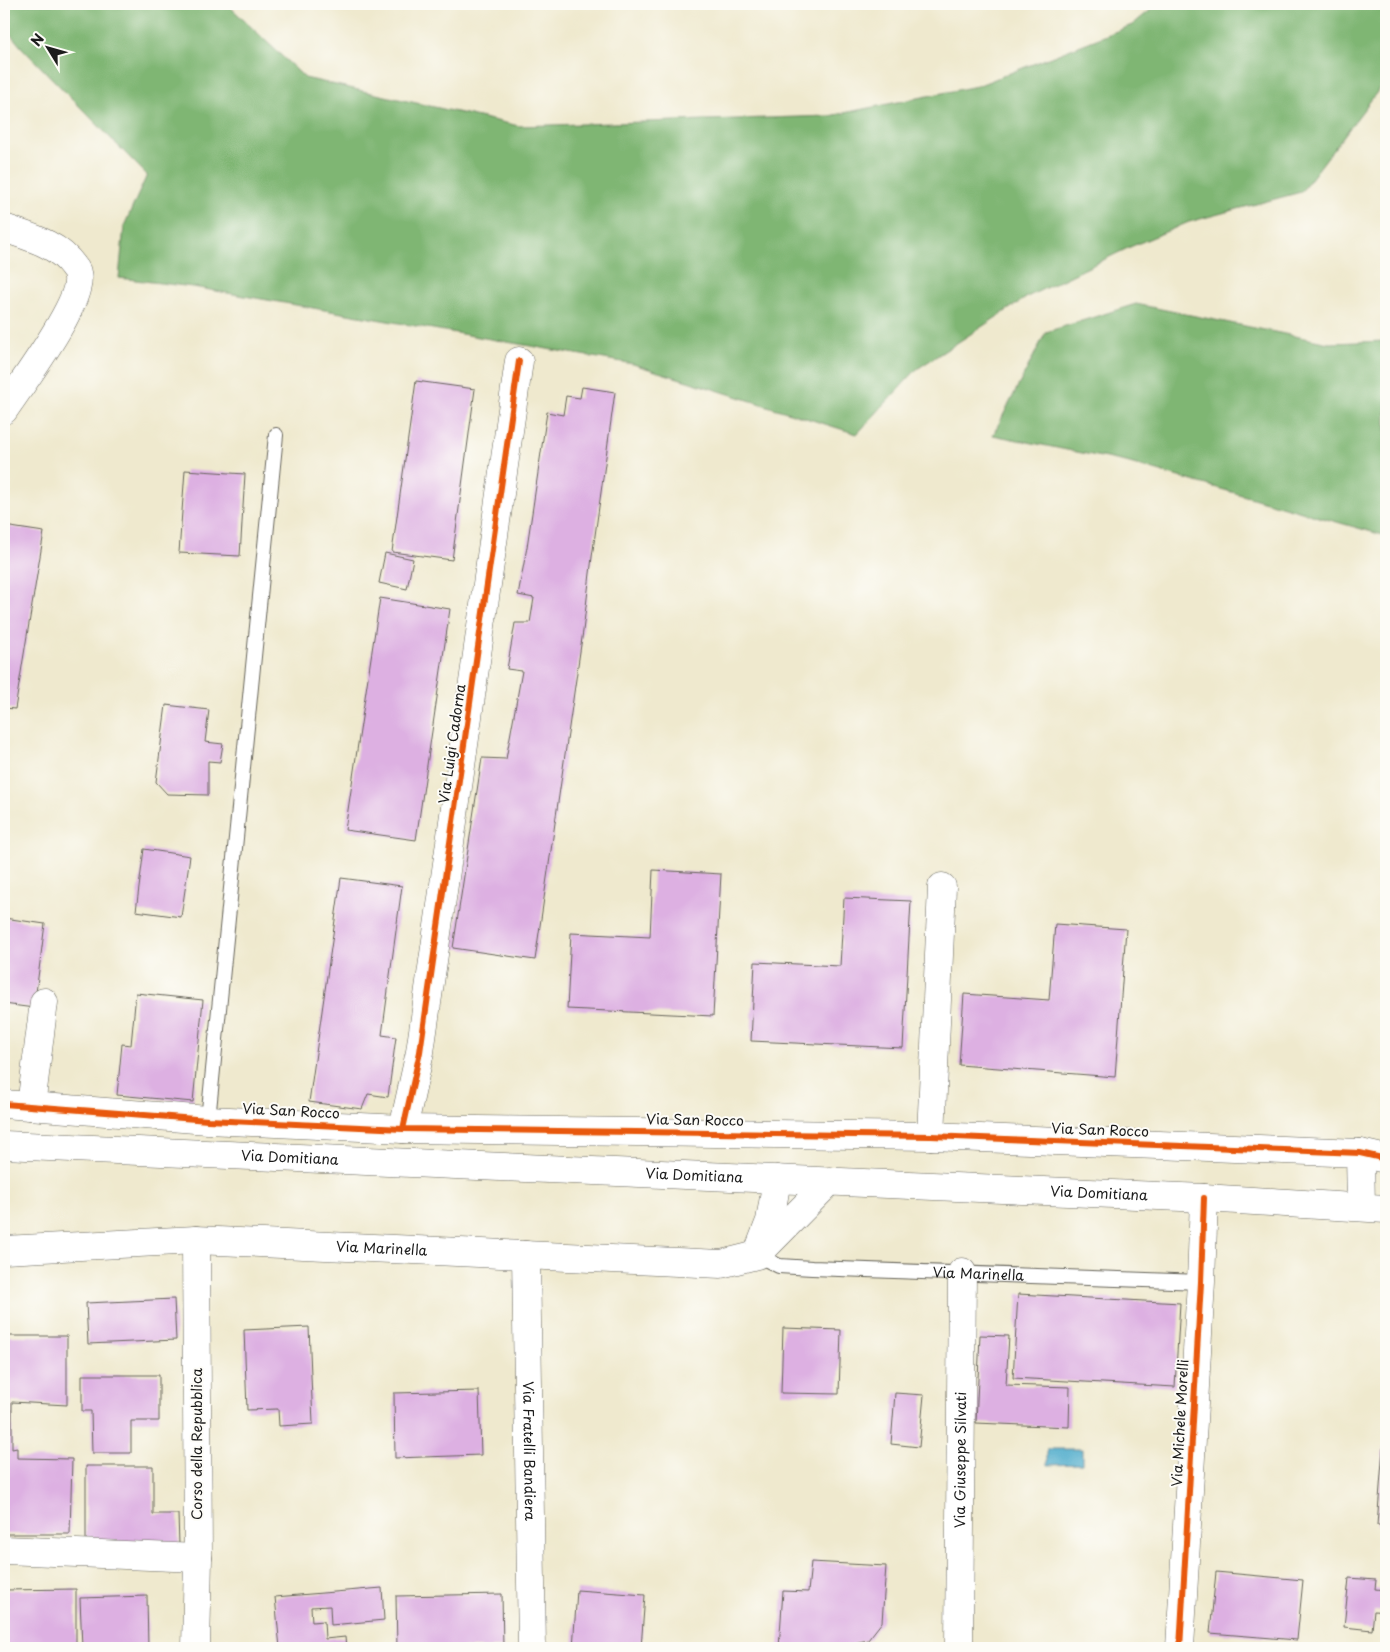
<svg xmlns="http://www.w3.org/2000/svg" width="1390" height="1652" font-family="'Playpen Sans',sans-serif">
	<rect width="100%" height="100%" fill="#fdfcf7"/>
	<filter id="ink" filterUnits="userSpaceOnUse"><feTurbulence type="fractalNoise" baseFrequency=".02" numOctaves="2"/><feDisplacementMap in="SourceGraphic" scale="10" xChannelSelector="R" yChannelSelector="G"/><feConvolveMatrix kernelMatrix="1 2 1 2 8 2 1 2 1" color-interpolation-filters="sRGB"/></filter>
	<filter id="wash" filterUnits="userSpaceOnUse"><feTurbulence type="fractalNoise" baseFrequency=".0096" numOctaves="4" result="noise"/><feDisplacementMap in="SourceGraphic" scale="20" xChannelSelector="R" yChannelSelector="G"/><feGaussianBlur stdDeviation="1.12" result="paint"/><feColorMatrix in="noise" values="0 0 0 0 0 0 0 0 0 0 0 0 0 0 0 0 0 1.4 0 .05"/><feComposite in="paint" operator="in"/></filter>
	<g filter="url(#wash)">
		<rect width="100%" height="100%" fill="#efe9ce"/>
		<path fill="#7fb673" stroke="#4e6948" d="M4,4H227L305,78L519,126L829,116L977,86L1132,25L1158,4H1386V75L1377,92L1301,192L1189,222L1130,247L1029,296L917,369L857,434L633,364L193,287L119,278L124,226L147,175L23,49L4,27Z
			M1136,304L1329,343L1386,341V536L1126,462L993,435L1046,332Z"/>
		<path fill="#4dabcb" stroke="#346474" d="M1047,1449H1082V1464L1047,1465Z"/>
		<g id="blocks">
			<path fill="#ddb0e2" d="M416,381L475,389L452,560L392,552Z
				M582,387L615,392L592,557L583,631L535,960L453,948L482,758L506,759L522,671L507,669L515,623H530L534,598L518,595L527,547L547,412L563,415L566,396L580,398Z
				M185,470L245,474L240,556L179,553Z
				M4,526L44,532L15,709L4,708Z
				M385,553L413,559L407,589L379,583Z
				M380,598L450,609L416,840L345,830Z
				M166,705L209,710L205,742L223,744L220,762L208,761V795L167,794L156,782Z
				M144,849L190,856L181,917L136,911Z
				M653,870L721,874L713,1016L567,1009L571,933L650,937Z
				M341,878L402,886L382,1035L396,1037L388,1097L368,1094L362,1109L309,1102Z
				M844,898L911,901L903,1048L751,1041L755,962L840,966Z
				M4,918L45,924L34,1008L4,1004Z
				M1055,924L1126,929L1115,1077L959,1065L964,994L1049,1000Z
				M136,993L203,1000L193,1102L117,1095L122,1044L131,1045Z
				M1018,1294L1180,1303L1175,1387L1013,1378Z
				M174,1299L176,1340L88,1344L86,1303Z
				M309,1327L313,1424L279,1426L278,1409L247,1410L244,1330Z
				M783,1328L841,1330L839,1394L781,1393Z
				M980,1335L1009,1336L1006,1385L1070,1387L1069,1427L976,1423Z
				M4,1336H67V1405L12,1402V1449L17,1448V1458L72,1459L70,1534H4Z
				M82,1375H159V1421H131V1453H92L91,1411H82Z
				M479,1391L481,1455L395,1458L394,1393Z
				M895,1393L924,1395L919,1447L891,1444Z
				M1383,1448H1386V1525H1377Z
				M86,1466H153V1514H178L179,1545H86Z
				M811,1562L886,1566L882,1622L868,1640L854,1643V1648H779L783,1591L808,1592Z
				M1216,1572L1303,1580L1297,1640L1210,1633Z
				M1349,1578L1376,1580L1375,1589L1386,1590V1612L1374,1611L1372,1630L1344,1627Z
				M382,1588L384,1620L331,1625L330,1606L311,1607L312,1622L324,1621L325,1639L345,1637L346,1648H280L275,1597Z
				M76,1589V1648H4V1590Z
				M577,1590L645,1595L641,1648H573Z
				M502,1594L503,1648H397L396,1596Z
				M147,1596L148,1648H82L80,1598Z"/>
		</g>
	</g>
	<g filter="url(#ink)">
		<use href="#blocks" fill-opacity="0" stroke="#66645a" stroke-width="1"/>
		<g fill="none" stroke-linecap="round" stroke-linejoin="round">
			<defs>
				<g id="service">
					<path d="M208,1120L276,435"/>
					<path id="s1" d="M757,1255L779,1266L812,1268L1201,1282"/>
				</g>
				<g id="minor">
					<path d="M4,228C29,237 57,243 73,266C74,268 77,270 77,273C86,299 20,386 4,410"/>
					<path d="M4,1104L208,1120L403,1129L931,1136L1360,1153L1386,1159"/>
					<path d="M31,1106L44,1002"/>
					<path d="M403,1129L420,1052L519,361"/>
					<path d="M931,1136L942,887"/>
					<path d="M1360,1153L1361,1207"/>
					<path d="M760,1247L770,1221L777,1179"/>
					<path id="s2" d="M4,1250L196,1240L721,1264L757,1255L830,1181"/>
					<path id="s3" d="M526,1255L532,1648"/>
					<path d="M4,1550L198,1558"/>
					<path d="M196,1648L198,1558L196,1240"/>
					<path id="s4" d="M959,1648L962,1272"/>
					<path d="M1180,1648L1201,1282L1204,1198"/>
				</g>
				<g id="tertiary">
					<path id="s5" d="M4,1145L1204,1198L1386,1209"/>
				</g>
			</defs>
			<use href="#service" stroke="#66645a" stroke-width="16"/>
			<use href="#minor" stroke="#66645a" stroke-width="29"/>
			<use href="#tertiary" stroke="#66645a" stroke-width="29"/>
			<use href="#service" stroke="#fff" stroke-width="14"/>
			<use href="#minor" stroke="#fff" stroke-width="28"/>
			<use href="#tertiary" stroke="#fff" stroke-width="28"/>
			<defs>
				<path id="cycleway" d="M4,1104L208,1120L403,1129L931,1136L1360,1153L1386,1159
					M403,1129L420,1052L519,361
					M1180,1648L1201,1282L1204,1198"/>
			</defs>
			<use href="#cycleway" stroke="#fdfcf7" stroke-width="9"/>
			<use href="#cycleway" stroke="#e8590c" stroke-width="6"/>
		</g>
	</g>
	<g text-anchor="middle" stroke-width="4" stroke-linejoin="round" paint-order="stroke">
		<g font-size="14" fill="#1c1c1c" stroke="#fdfcf7">
			<text transform="translate(452 744) rotate(-82)" y="5">Via Luigi Cadorna</text>
			<text transform="translate(291 1111) rotate(3)" y="5">Via San Rocco</text>
			<text transform="translate(695 1120) rotate(1)" y="5">Via San Rocco</text>
			<text transform="translate(1100 1130) rotate(2)" y="5">Via San Rocco</text>
			<text dy="5" stroke="none"><textPath href="#s5" startOffset="286">Via Domitiana</textPath></text>
			<text dy="5" stroke="none"><textPath href="#s5" startOffset="691">Via Domitiana</textPath></text>
			<text dy="5" stroke="none"><textPath href="#s5" startOffset="1096">Via Domitiana</textPath></text>
			<text dy="5" stroke="none"><textPath href="#s2" startOffset="378">Via Marinella</textPath></text>
			<text dy="5" stroke="none"><textPath href="#s1" startOffset="224">Via Marinella</textPath></text>
			<text transform="translate(1180 1423) rotate(-87)" y="5">Via Michele Morelli</text>
			<text transform="translate(197 1444) rotate(-90)" y="5">Corso della Repubblica</text>
			<text dy="5" stroke="none"><textPath href="#s3" startOffset="196">Via Fratelli Bandiera</textPath></text>
			<text dy="5" stroke="none"><textPath href="#s4" startOffset="188">Via Giuseppe Silvati</textPath></text>
		</g>
	</g>
	<rect width="1390" height="1652" fill="none" stroke="#fdfcf7" stroke-width="20"/>
	<g transform="translate(48 48) rotate(307)" stroke="#fdfcf7" stroke-width="4" paint-order="stroke">
	<path d="M0-4L9 19L0 12L-9 19Z" fill="#1c1c1c"/>
	<text y="-8" font-size="14" font-weight="bold" text-anchor="middle" fill="#1c1c1c">N</text>
	</g>
</svg>
